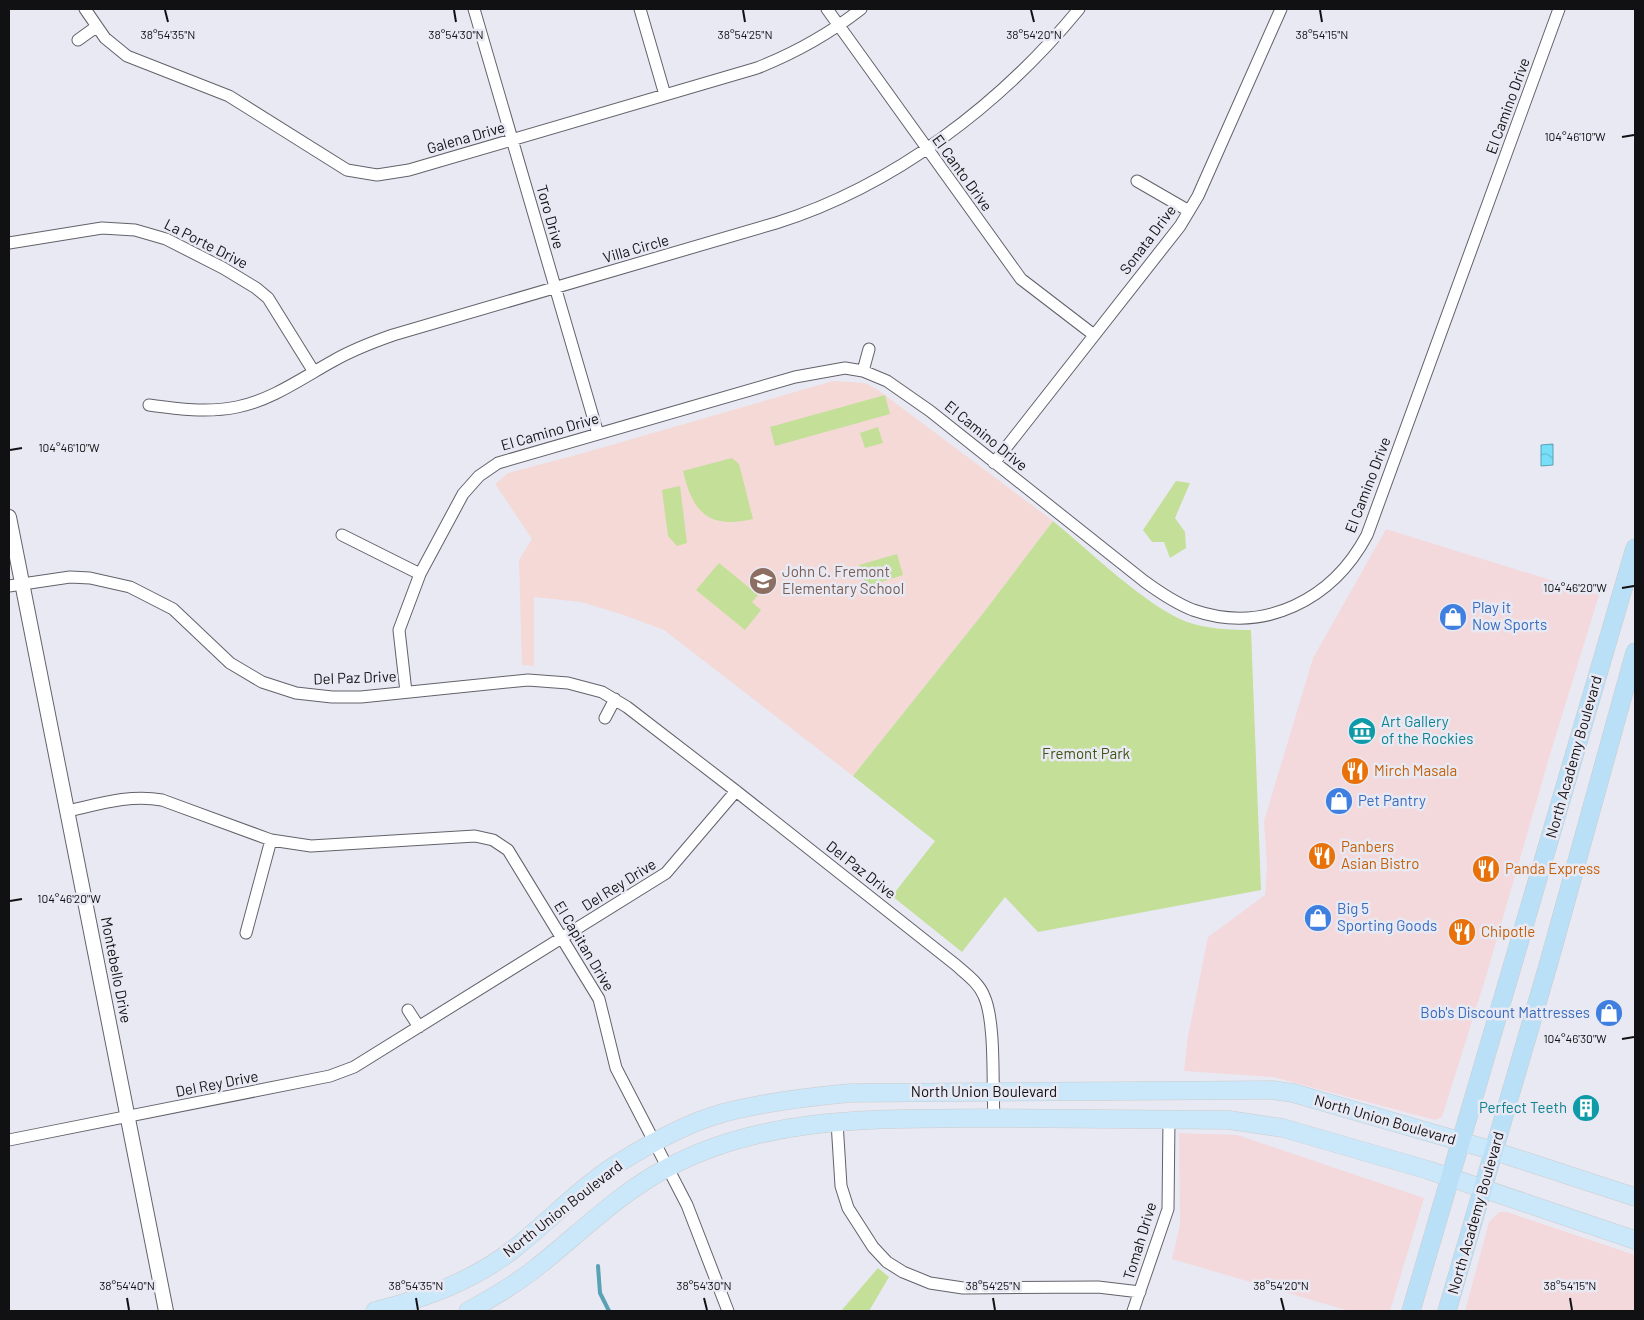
<svg xmlns="http://www.w3.org/2000/svg" width="1644" height="1320" font-family="Barlow,sans-serif">
	<defs>
		<pattern id="water-waves" width="16" height="10" patternUnits="userSpaceOnUse" patternTransform="scale(1.25)"><rect width="16" height="10" fill="#78dff9"/><path d="M0 5q4-4 8 0t8 0" fill="none" stroke="#67bed5"/></pattern>
	</defs>
	<rect width="100%" height="100%" fill="#e9e9f4"/>
	<path fill="#f3d9dc" d="M1386,529L1599,595L1551,751L1485,980L1442,1117L1435,1120L1273,1077L1184,1071L1188,1036L1208,937L1265,895L1267,867L1264,821L1313,658Z
		M1179,1133L1237,1135L1424,1198L1390,1311H1349L1172,1259L1180,1225Z
		M1499,1212H1507L1635,1255V1311H1465L1489,1222Z"/>
	<path fill="#f4d9d6" d="M833,381L865,383L878,390L1053,521L981,616L853,776L664,630L624,615L581,602L534,597V666L522,665L519,560L532,539L495,484L508,473L580,454Z"/>
	<path fill="#c3df98" d="M885,395L890,414L775,446L770,427Z
		M878,427L883,443L865,448L860,433Z
		M732,458L739,464L753,519C708,529 693,513 683,471Z
		M1176,481L1190,483L1175,518L1185,532L1186,548L1170,558L1164,542H1152L1143,530Z
		M680,486L687,543L677,546L668,536L662,490Z
		M1053,521C1090,551 1144,605 1187,622C1207,629 1231,630 1251,630L1261,890L1038,932L1005,897L962,952L892,896L935,841L853,776L981,616Z
		M897,554L903,575L866,587L859,565Z
		M719,563L758,595L752,602L761,610L745,630L696,590Z
		M878,1268L889,1277L869,1311H841Z"/>
	<path fill="url(#water-waves)" stroke="#59a1b4" d="M1553,444V465L1541,466V445Z"/>
	<g fill="none" stroke-linecap="round" stroke-linejoin="round">
		<path stroke="#59a1b4" stroke-width="4" d="M598,1266L600,1293L609,1311"/>
		<defs>
			<path id="minor" d="M85,9L105,38L127,56L229,96L347,170L377,175L409,170L757,68C795,53 829,34 861,9
				M474,9L598,434
				M640,9L665,95
				M827,9L1021,279L1094,335
				M78,40L96,27
				M1137,181L1189,211
				M9,243L102,228L135,230L166,239L223,268L256,288L268,298L314,372
				M863,371L869,349
				M149,405C178,409 207,413 237,407C272,400 302,378 333,361C352,350 373,342 393,335L776,223C894,186 1001,104 1079,9
				M994,463L1180,226L1198,196L1281,9
				M342,535L420,574
				M9,586L70,577L90,578L130,587L173,609L230,663L262,682L296,693L332,697H361L528,680L568,683L602,692L627,707L736,791L956,965C966,974 979,983 984,996C996,1022 992,1087 994,1118
				M406,692L399,630L420,574L463,494L479,476L498,463L795,377L845,368L863,371L887,381L930,411L1144,581C1159,592 1175,603 1193,610C1265,635 1333,599 1367,535L1559,9
				M605,718L615,699
				M68,811C99,804 130,794 162,800L271,840L311,846L475,836L493,840L508,850L599,999L616,1068L687,1205L728,1311
				M246,933L271,840
				M408,1010L419,1027
				M837,1122L841,1186L848,1208L873,1247L887,1262L903,1272L930,1283L963,1288L1098,1287L1140,1292
				M9,1140L330,1076L354,1067L666,873L736,791
				M1133,1311L1168,1209L1169,1119"/>
			<path id="tertiary" d="M9,517L166,1311"/>
			<path id="primary" d="M375,1311C426,1298 473,1281 515,1248C549,1221 581,1187 617,1164C649,1144 686,1123 723,1113C764,1102 807,1097 850,1093L1272,1090L1293,1093L1494,1151L1635,1197
				M468,1311C492,1298 515,1285 537,1267C579,1234 619,1193 667,1168C765,1115 879,1119 987,1118C1068,1118 1149,1119 1229,1120L1283,1128L1428,1170L1635,1240"/>
			<path id="trunk" d="M1411,1311L1635,548
				M1447,1311L1549,962L1635,652"/>
		</defs>
		<use href="#minor" stroke="#62626b" stroke-width="13"/>
		<use href="#tertiary" stroke="#62626b" stroke-width="16"/>
		<use href="#primary" stroke="#cbcbcb" stroke-width="19"/>
		<use href="#trunk" stroke="#cbcbcb" stroke-width="19"/>
		<use href="#minor" stroke="#fff" stroke-width="11"/>
		<use href="#tertiary" stroke="#fff" stroke-width="14"/>
		<use href="#primary" stroke="#cbe8fa" stroke-width="18"/>
		<use href="#trunk" stroke="#bae0f8" stroke-width="18"/>
	</g>
	<path fill="none" stroke="#111114" stroke-width="2" d="M165,10L168,22M454,10L456,22M743,10L745,22M1031,10L1034,22M1320,10L1322,22M1622,137L1634,135M10,450L22,448M1622,588L1634,586M10,901L22,899M1622,1039L1634,1037M127,1298L129,1310M416,1298L418,1310M704,1298L707,1310M993,1298L995,1310M1281,1298L1284,1310M1570,1298L1572,1310"/>
	<defs>
		<symbol id="school-disc" viewBox="-11 -11 22 22"><circle r="9.5" fill="#8d6e63" stroke="#e9e9f4"/><path d="M0-5L7-2L0 1L-7-2ZM-4 1L0 2.5L4 1V4Q0 6-4 4Z" fill="#fff"/></symbol>
		<symbol id="shop-disc" viewBox="-11 -11 22 22"><circle r="9.5" fill="#3f7fe0" stroke="#e9e9f4"/><path d="M-5-2.5h2.3a2.7 3.5 0 0 1 5.4 0H5L5.5 6h-11ZM-1.5-2.5h3a1.5 2.3 0 0 0-3 0Z" fill="#fff"/></symbol>
		<symbol id="museum-disc" viewBox="-11 -11 22 22"><circle r="9.5" fill="#0f9aa8" stroke="#e9e9f4"/><path d="M0-6L6-3V-2H-6V-3ZM-5-1h2V3h-2ZM-1-1h2V3h-2ZM3-1h2V3H3ZM-6 4H6V6H-6Z" fill="#fff"/></symbol>
		<symbol id="restaurant-disc" viewBox="-11 -11 22 22"><circle r="9.5" fill="#e8710a" stroke="#e9e9f4"/><path d="M-5-6h1v4h1v-4h1v4h1v-4h1v5L-1.5 .5V6h-2V.5L-5-1ZM5-6V6H3V1.5H1.5Q1.5-4 5-6Z" fill="#fff"/></symbol>
		<symbol id="building-disc" viewBox="-11 -11 22 22"><circle r="9.5" fill="#0f9aa8" stroke="#e9e9f4"/><path d="M-4-6H4V6H1V3H-1V6H-4ZM-2.5-4.3h1.7v1.8h-1.7ZM.8-4.3h1.7v1.8H.8ZM-2.5-1h1.7V.8h-1.7ZM.8-1h1.7V.8H.8Z" fill="#fff"/></symbol>
	</defs>
	<g fill-rule="evenodd">
		<use href="#school-disc" x="747" y="565" width="32" height="32"/>
		<use href="#shop-disc" x="1437" y="601" width="32" height="32"/>
		<use href="#museum-disc" x="1346" y="715" width="32" height="32"/>
		<use href="#restaurant-disc" x="1339" y="755" width="32" height="32"/>
		<use href="#shop-disc" x="1323" y="785" width="32" height="32"/>
		<use href="#restaurant-disc" x="1306" y="840" width="32" height="32"/>
		<use href="#restaurant-disc" x="1470" y="853" width="32" height="32"/>
		<use href="#shop-disc" x="1302" y="902" width="32" height="32"/>
		<use href="#restaurant-disc" x="1446" y="916" width="32" height="32"/>
		<use href="#shop-disc" x="1593" y="997" width="32" height="32"/>
		<use href="#building-disc" x="1570" y="1092" width="32" height="32"/>
	</g>
	<g text-anchor="middle" stroke-width="5" stroke-linejoin="round" paint-order="stroke">
		<g font-size="15" fill="#111114" stroke="#e9e9f4">
			<text transform="translate(1508 106) rotate(-70)" y="5">El Camino Drive</text>
			<text transform="translate(466 138) rotate(-16)" y="5">Galena Drive</text>
			<text transform="translate(962 173) rotate(54)" y="5">El Canto Drive</text>
			<text transform="translate(550 217) rotate(74)" y="5">Toro Drive</text>
			<text transform="translate(1148 240) rotate(-53)" y="5">Sonata Drive</text>
			<text transform="translate(206 244) rotate(27)" y="5">La Porte Drive</text>
			<text transform="translate(636 249) rotate(-16)" y="5">Villa Circle</text>
			<text transform="translate(550 432) rotate(-16)" y="5">El Camino Drive</text>
			<text transform="translate(986 436) rotate(39)" y="5">El Camino Drive</text>
			<text transform="translate(1368 485) rotate(-69)" y="5">El Camino Drive</text>
			<text transform="translate(355 678) rotate(-2)" y="5">Del Paz Drive</text>
			<text transform="translate(1574 757) rotate(-74)" y="5">North Academy Boulevard</text>
			<text transform="translate(861 870) rotate(38)" y="5">Del Paz Drive</text>
			<text transform="translate(619 885) rotate(-32)" y="5">Del Rey Drive</text>
			<text transform="translate(584 946) rotate(59)" y="5">El Capitan Drive</text>
			<text transform="translate(116 970) rotate(79)" y="5">Montebello Drive</text>
			<text transform="translate(217 1084) rotate(-11)" y="5">Del Rey Drive</text>
			<text x="984" y="1097">North Union Boulevard</text>
			<text transform="translate(1385 1120) rotate(16)" y="5">North Union Boulevard</text>
			<text transform="translate(563 1209) rotate(-38)" y="5">North Union Boulevard</text>
			<text transform="translate(1476 1213) rotate(-74)" y="5">North Academy Boulevard</text>
			<text transform="translate(1140 1241) rotate(-73)" y="5">Tomah Drive</text>
		</g>
		<g font-size="15" fill="#785e54" stroke="#e9e9f4" text-anchor="start">
			<text x="782" y="577">John C. Fremont<tspan x="782" dy="17">Elementary School</tspan></text>
		</g>
		<g font-size="15" fill="#366cbe" stroke="#e9e9f4" text-anchor="start">
			<text x="1472" y="613">Play it<tspan x="1472" dy="17">Now Sports</tspan></text>
			<text x="1358" y="806">Pet Pantry</text>
			<text x="1337" y="914">Big 5<tspan x="1337" dy="17">Sporting Goods</tspan></text>
			<text x="1590" y="1018" text-anchor="end">Bob's Discount Mattresses</text>
		</g>
		<g font-size="15" fill="#0d838f" stroke="#e9e9f4" text-anchor="start">
			<text x="1381" y="727">Art Gallery<tspan x="1381" dy="17">of the Rockies</tspan></text>
			<text x="1567" y="1113" text-anchor="end">Perfect Teeth</text>
		</g>
		<g font-size="15" fill="#3f5411" stroke="#e9e9f4">
			<text x="1086" y="759">Fremont Park</text>
		</g>
		<g font-size="15" fill="#c56008" stroke="#e9e9f4" text-anchor="start">
			<text x="1374" y="776">Mirch Masala</text>
			<text x="1341" y="852">Panbers<tspan x="1341" dy="17">Asian Bistro</tspan></text>
			<text x="1505" y="874">Panda Express</text>
			<text x="1481" y="937">Chipotle</text>
		</g>
	</g>
	<g font-size="12" text-anchor="middle" fill="#111114" stroke="#e9e9f4" stroke-width="5" stroke-linejoin="round" paint-order="stroke">
		<text x="168" y="39">38°54'35"N</text>
		<text x="456" y="39">38°54'30"N</text>
		<text x="745" y="39">38°54'25"N</text>
		<text x="1034" y="39">38°54'20"N</text>
		<text x="1322" y="39">38°54'15"N</text>
		<text x="1575" y="141">104°46'10"W</text>
		<text x="69" y="452">104°46'10"W</text>
		<text x="1575" y="592">104°46'20"W</text>
		<text x="69" y="903">104°46'20"W</text>
		<text x="1575" y="1043">104°46'30"W</text>
		<text x="127" y="1290">38°54'40"N</text>
		<text x="416" y="1290">38°54'35"N</text>
		<text x="704" y="1290">38°54'30"N</text>
		<text x="993" y="1290">38°54'25"N</text>
		<text x="1281" y="1290">38°54'20"N</text>
		<text x="1570" y="1290">38°54'15"N</text>
	</g>
	<rect width="1644" height="1320" fill="none" stroke="#111114" stroke-width="20"/>
</svg>
